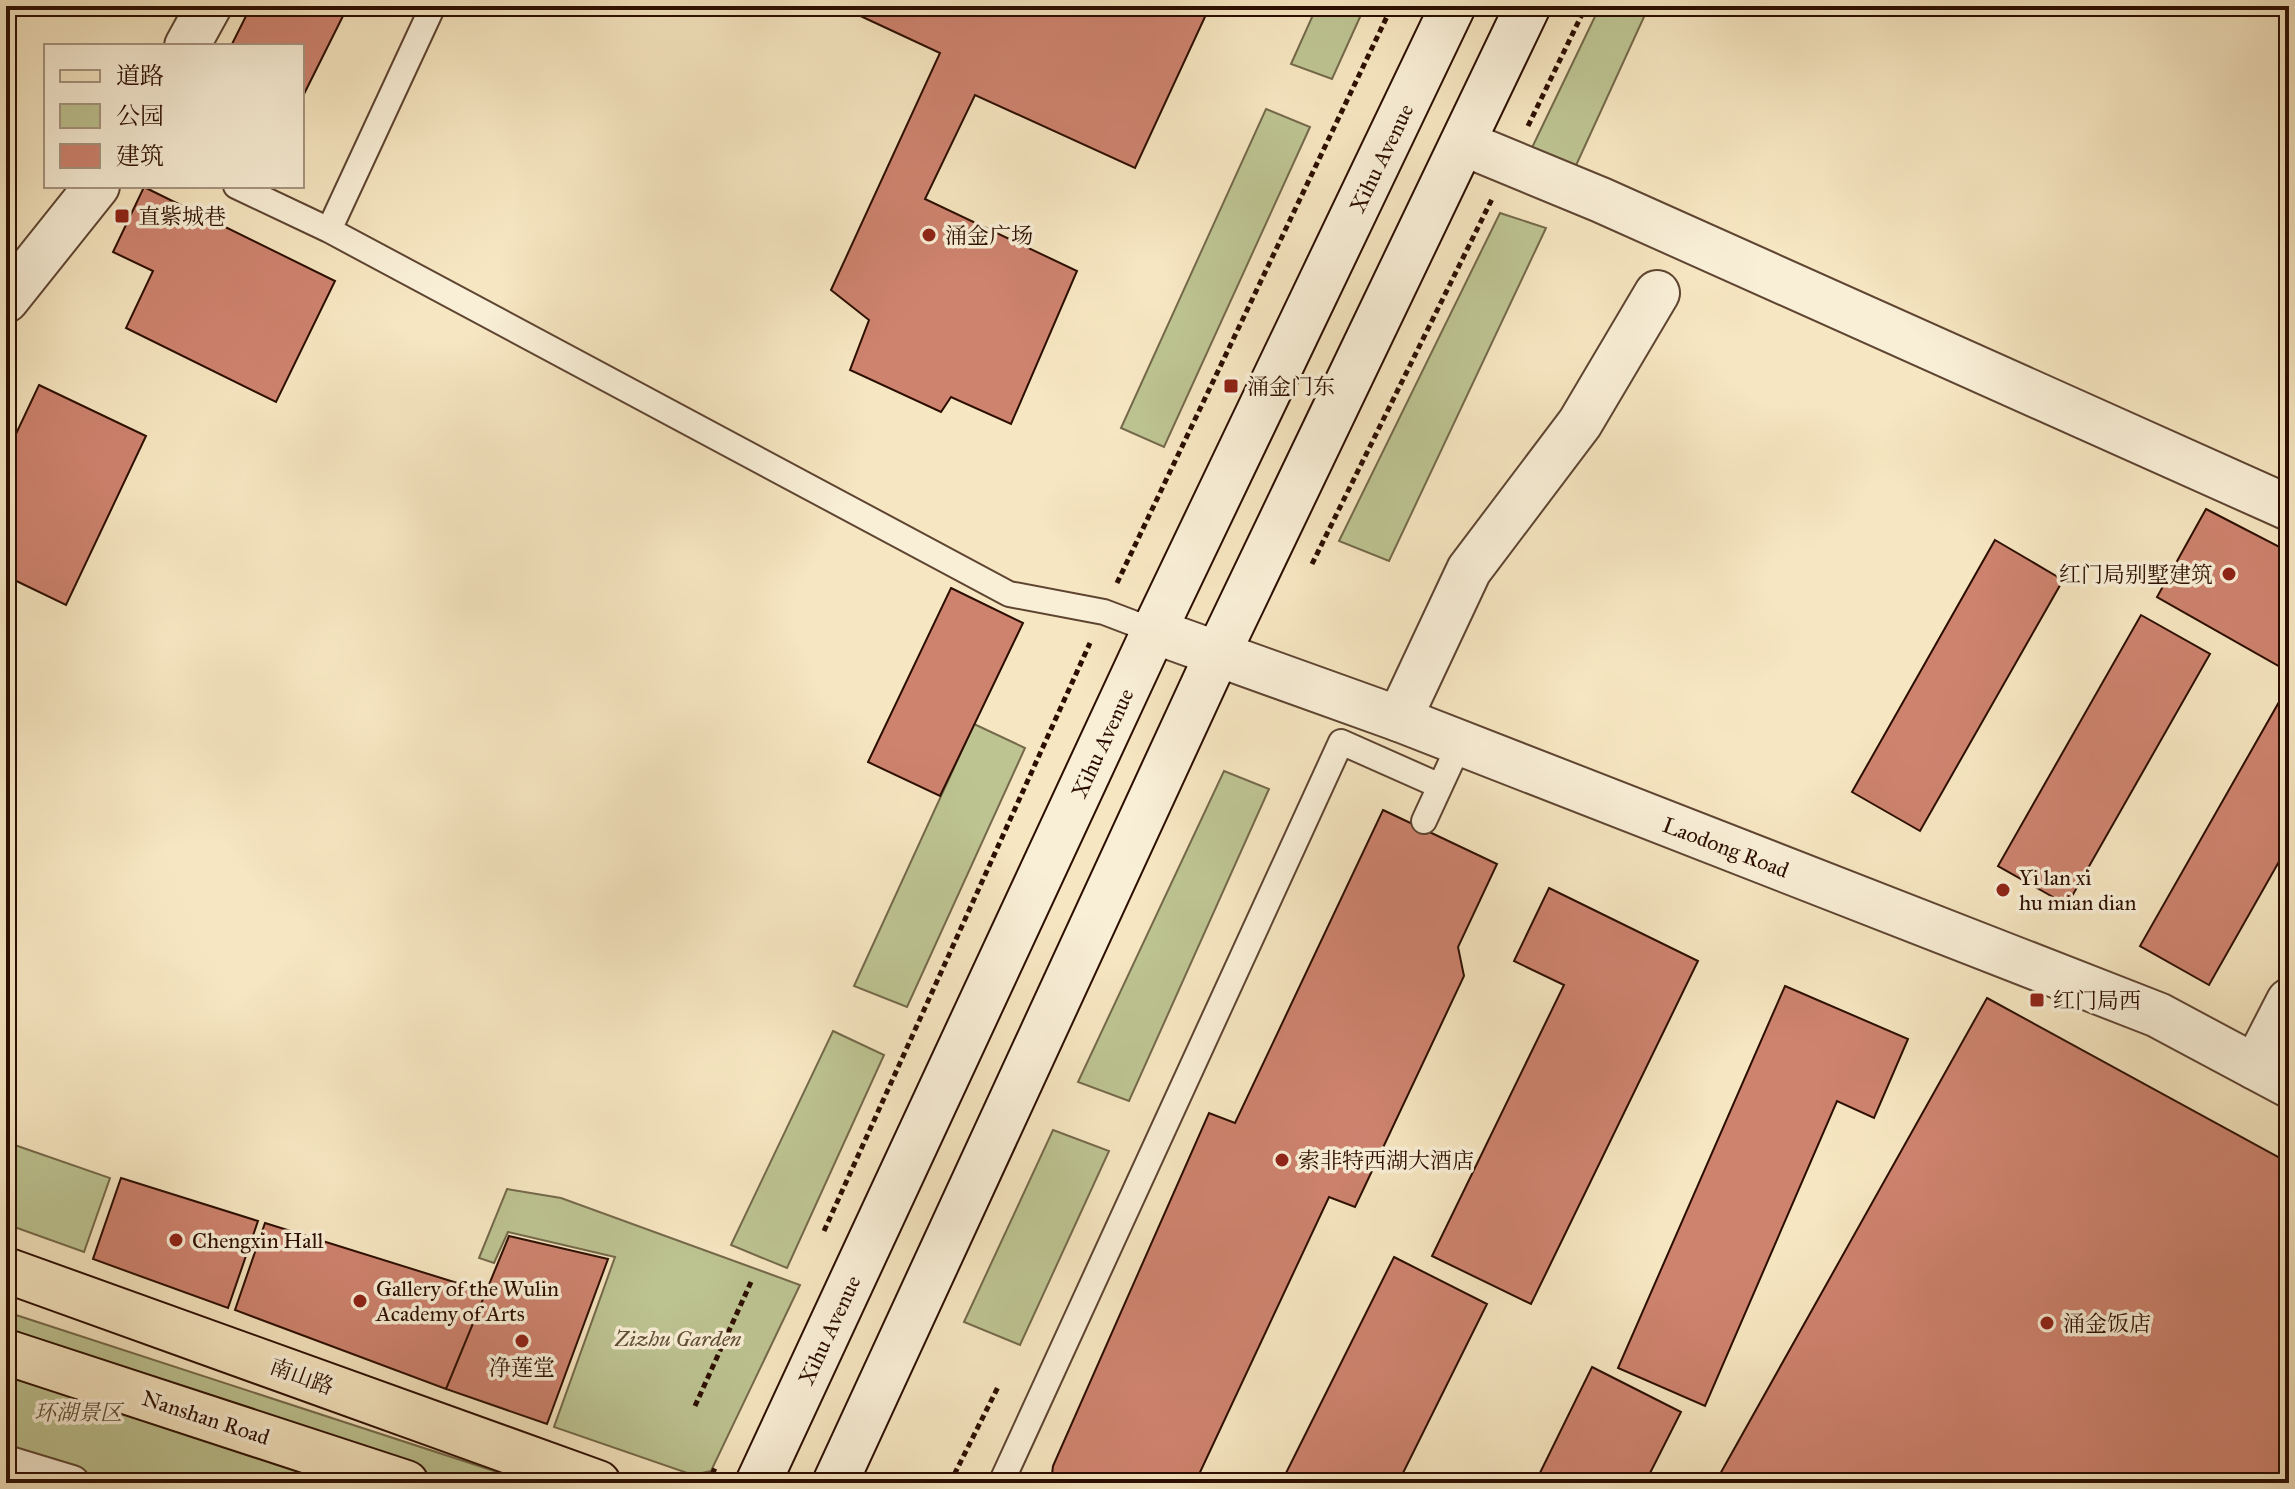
<svg xmlns="http://www.w3.org/2000/svg" width="2295" height="1489" font-family="'IM FELL Great Primer','Noto Serif SC',serif">
	<rect width="100%" height="100%" fill="#f6e6c1"/>
	<filter id="stains"><feTurbulence type="fractalNoise" baseFrequency=".0025" numOctaves="4"/><feColorMatrix values="0 0 0 0 .2 0 0 0 0 .09 0 0 0 0 .02 0 0 0 .5 -.17"/></filter>
	<radialGradient id="worn" r=".72"><stop offset=".6" stop-color="#630" stop-opacity="0"/><stop offset="1" stop-color="#630" stop-opacity=".3"/></radialGradient>
	<path fill="#bdc492" stroke="#74694a" stroke-width="2" d="M1317,6H1365L1332,79L1291,64Z
		M1600,6H1649L1573,172L1528,156Z
		M1266,109L1310,127L1164,447L1121,428Z
		M1500,213L1546,228L1389,561L1339,541Z
		M974,724L1025,748L907,1007L854,986Z
		M1224,771L1269,789L1129,1101L1078,1082Z
		M833,1031L884,1055L787,1268L731,1245Z
		M1053,1130L1109,1151L1020,1345L964,1322Z
		M6,1142L110,1178L84,1252L6,1224Z
		M507,1189L561,1198L800,1285L711,1471L693,1475L554,1427L615,1257L508,1232L494,1263L479,1258Z
		M6,1312L19,1316L531,1483H6Z"/>
	<path fill="#ce836f" stroke="#2c0e01" stroke-width="2" d="M6,6H41L39,11L20,8L6,41Z
		M251,6H348L302,98V46H231Z
		M839,6H1210L1135,168L975,95L925,199L1077,271L1011,424L951,397L941,412L850,370L869,320L831,290L940,53Z
		M144,187L335,281L276,402L126,328L153,271L113,252Z
		M39,385L146,436L66,605L6,576V455Z
		M2206,509L2289,552V672L2157,597Z
		M1995,540L2063,580L1920,831L1852,792Z
		M951,588L1023,623L940,796L868,762Z
		M2141,615L2210,654L2067,905L1998,866Z
		M2283,695L2289,699V844L2209,985L2140,946Z
		M1383,810L1497,864L1458,947L1464,976L1355,1207L1329,1197L1195,1483H1051L1053,1466L1209,1113L1235,1123Z
		M1549,888L1698,961L1531,1304L1432,1256L1564,985L1514,961Z
		M1785,986L1908,1039L1874,1118L1837,1101L1705,1406L1618,1368Z
		M1987,998L2289,1163V1483H1715Z
		M121,1178L258,1221L228,1308L93,1259Z
		M265,1223L486,1292L446,1389L235,1310Z
		M509,1236L608,1259L547,1424L446,1389Z
		M509,1236L608,1259L547,1424L446,1389Z
		M1394,1257L1487,1304L1398,1483H1281Z
		M1592,1367L1681,1412L1645,1483H1535Z"/>
	<g fill="none" stroke-linecap="round" stroke-linejoin="round">
		<defs>
			<path id="service" d="M236,186L329,230L1009,594L1104,612L1154,631
				M329,230L433,6
				M1424,821L1460,743
				M1001,1483L1341,742L1440,786"/>
			<path id="pedestrian" d="M6,1463L72,1483"/>
			<path id="minor" d="M1463,143L1601,200L2289,508
				M1399,719L1469,570L1580,423L1657,293
				M2255,1067L2289,1001"/>
			<path id="tertiary" d="M187,46L209,6
				M6,300L97,186
				M1154,631L1399,719L2158,1015L2289,1085"/>
			<path id="secondary" d="M758,1483L1154,631L1453,6
				M835,1483L1217,655L1528,6"/>
			<path id="primary" d="M6,1270L598,1483
				M6,1352L406,1483"/>
		</defs>
		<use href="#service" stroke="#5e4431" stroke-width="28"/>
		<use href="#pedestrian" stroke="#5e4431" stroke-width="38"/>
		<use href="#minor" stroke="#5e4431" stroke-width="48"/>
		<use href="#tertiary" stroke="#5e4431" stroke-width="48"/>
		<use href="#secondary" stroke="#2c0e01" stroke-width="48"/>
		<use href="#primary" stroke="#2c0e01" stroke-width="48"/>
		<path stroke="#2c0e01" stroke-width="5" stroke-dasharray="6 4" stroke-linecap="butt" d="M1528,126L1586,6
			M1312,564L1492,199
			M1117,583L1392,6
			M824,1231L1090,643
			M695,1406L751,1282
			M708,1483L716,1466
			M950,1483L998,1387"/>
		<use href="#service" stroke="#f9efd7" stroke-width="24"/>
		<use href="#pedestrian" stroke="#f9efd7" stroke-width="34"/>
		<use href="#minor" stroke="#f9efd7" stroke-width="44"/>
		<use href="#tertiary" stroke="#f9efd7" stroke-width="44"/>
		<use href="#secondary" stroke="#f9efd7" stroke-width="44"/>
		<use href="#primary" stroke="#f6e6c1" stroke-width="44"/>
	</g>
	<g fill="#8f2418" stroke="#f9efd7" stroke-width="3">
		<rect x="114" y="208" width="16" height="16" rx="4"/>
		<circle cx="929" cy="235" r="8"/>
		<rect x="1223" y="378" width="16" height="16" rx="4"/>
		<circle cx="2229" cy="574" r="8"/>
		<circle cx="2003" cy="890" r="8"/>
		<rect x="2029" y="992" width="16" height="16" rx="4"/>
		<circle cx="1282" cy="1160" r="8"/>
		<circle cx="176" cy="1240" r="8"/>
		<circle cx="360" cy="1301" r="8"/>
		<circle cx="2047" cy="1323" r="8"/>
		<circle cx="522" cy="1341" r="8"/>
	</g>
	<g text-anchor="middle" stroke-width="7" stroke-linejoin="round" paint-order="stroke">
		<g font-size="22" fill="#2c0e01" stroke="#f9efd7">
			<text transform="translate(1381 158) rotate(-64)" y="8">Xihu Avenue</text>
			<text transform="translate(1102 743) rotate(-65)" y="8">Xihu Avenue</text>
			<text transform="translate(1726 847) rotate(21)" y="8">Laodong Road</text>
			<text transform="translate(829 1330) rotate(-65)" y="8">Xihu Avenue</text>
			<text transform="translate(302 1376) rotate(20)" y="8">南山路</text>
			<text transform="translate(206 1417) rotate(18)" y="8">Nanshan Road</text>
		</g>
		<g font-size="22" fill="#2c0e01" stroke="#f9efd7" text-anchor="start">
			<text x="138" y="224">直紫城巷</text>
			<text x="945" y="243">涌金广场</text>
			<text x="1247" y="394">涌金门东</text>
			<text x="2213" y="582" text-anchor="end">红门局别墅建筑</text>
			<text x="2019" y="885">Yi lan xi<tspan x="2019" dy="25">hu mian dian</tspan></text>
			<text x="2053" y="1008">红门局西</text>
			<text x="1298" y="1168">索非特西湖大酒店</text>
			<text x="192" y="1248">Chengxin Hall</text>
			<text x="376" y="1296">Gallery of the Wulin<tspan x="376" dy="25">Academy of Arts</tspan></text>
			<text x="2063" y="1331">涌金饭店</text>
			<text x="522" y="1375" text-anchor="middle">净莲堂</text>
		</g>
		<g font-size="22" font-style="italic" fill="#5f4e34" stroke="#f9efd7">
			<text x="678" y="1346">Zizhu Garden</text>
			<text x="78" y="1420">环湖景区</text>
		</g>
	</g>
	<rect width="2295" height="1489" fill="none" stroke="#f6e6c1" stroke-width="32"/>
	<rect x="8" y="8" width="2279" height="1473" fill="none" stroke="#2c0e01" stroke-width="4"/>
	<rect x="16" y="16" width="2263" height="1457" fill="none" stroke="#2c0e01" stroke-width="2"/>
	<rect x="44" y="44" width="260" height="144" fill="#f9efd7" stroke="#a79581" stroke-width="2"/>
	<rect x="60" y="70" width="40" height="12" fill="#f6e6c1" stroke="#a79581" stroke-width="2"/>
	<text x="116" y="84" font-size="24" fill="#2c0e01">道路</text>
	<rect x="60" y="104" width="40" height="24" fill="#bdc492" stroke="#a79581" stroke-width="2"/>
	<text x="116" y="124" font-size="24" fill="#2c0e01">公园</text>
	<rect x="60" y="144" width="40" height="24" fill="#ce836f" stroke="#a79581" stroke-width="2"/>
	<text x="116" y="164" font-size="24" fill="#2c0e01">建筑</text>
	<rect width="100%" height="100%" filter="url(#stains)"/>
	<rect width="100%" height="100%" fill="url(#worn)"/>
</svg>
